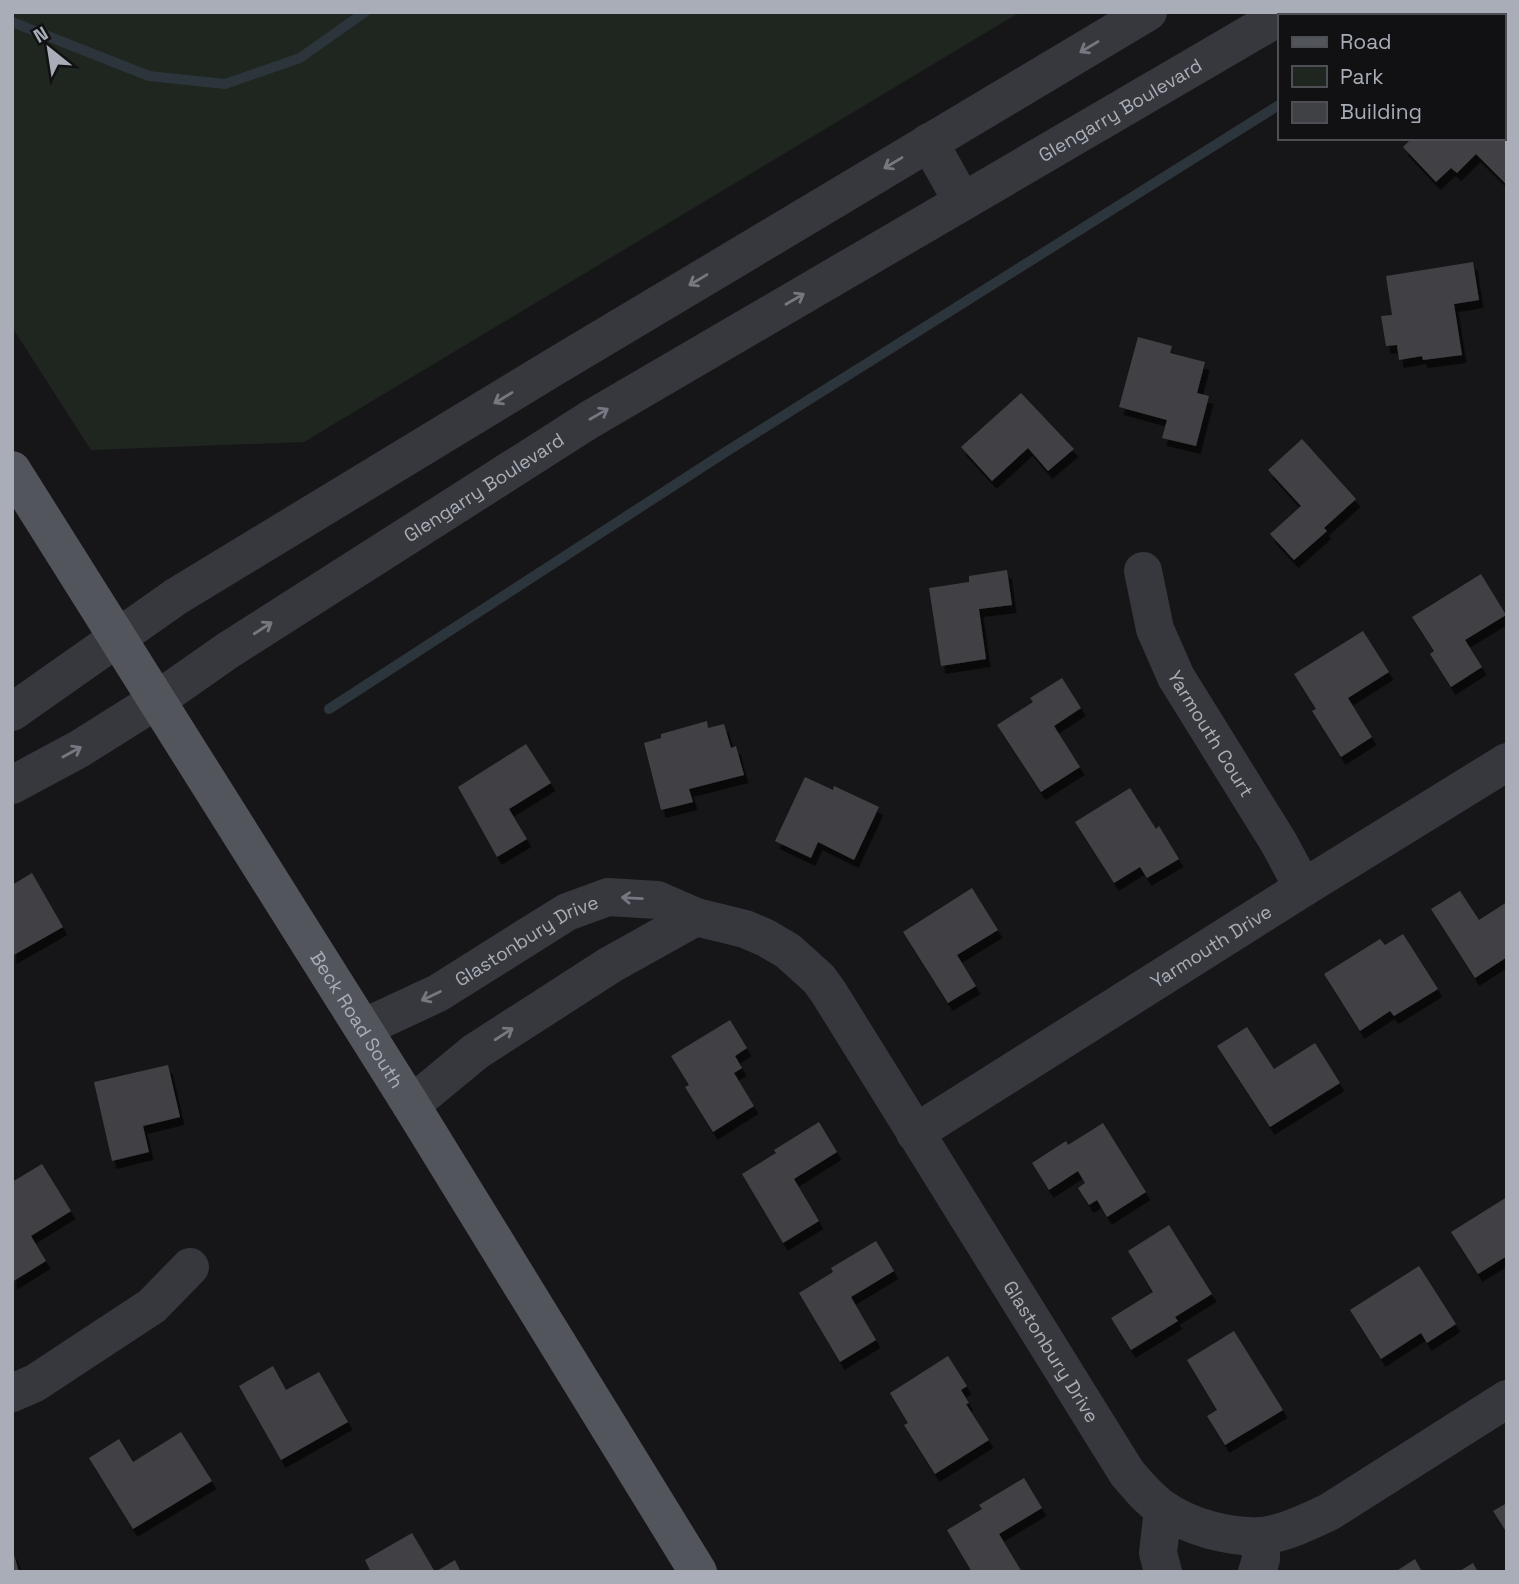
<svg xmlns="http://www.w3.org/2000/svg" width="1519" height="1584" font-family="'Space Grotesk',sans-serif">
	<defs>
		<filter id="shadow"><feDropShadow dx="4.5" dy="8" stdDeviation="0" flood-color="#0009"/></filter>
	</defs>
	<rect width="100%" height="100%" fill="#161618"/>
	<path fill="#1e261f" d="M12,12H1020L304,442L91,450L12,327Z"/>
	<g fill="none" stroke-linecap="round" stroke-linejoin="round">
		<path stroke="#2c353c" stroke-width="10" d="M1423,16L1429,12
			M12,22L149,76L225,84L300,58L365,12
			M329,709L724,453L1279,105"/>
	</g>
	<path fill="#404145" filter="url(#shadow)" d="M1503,129L1507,133V181L1505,183L1476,154L1457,173L1451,168L1436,182L1403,147L1412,138H1503Z
		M1473,262L1479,300L1454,304L1462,355L1423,360L1422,356L1399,360L1397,345L1386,346L1381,316L1392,315L1386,276Z
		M1138,337L1172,346L1170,353L1205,362L1197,393L1209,396L1196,446L1162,438L1167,420L1119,407Z
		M1021,393L1074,449L1048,471L1028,448L992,481L961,447Z
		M1302,439L1356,499L1324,528L1327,531L1294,560L1270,534L1301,506L1268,470Z
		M1007,570L1012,605L979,609L986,659L941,666L929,588L969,582V576Z
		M1481,574L1506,615L1465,640L1482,667L1451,687L1430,654L1434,651L1412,617Z
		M1363,631L1389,672L1348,698L1372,737L1341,757L1312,711L1316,709L1294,674Z
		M1062,678L1081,708L1054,726L1080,767L1041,792L997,725L1033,702L1030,698Z
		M707,721L708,728L724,724L731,748L736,746L744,775L689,789L693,802L661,810L644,743L661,738V734Z
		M526,744L551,783L509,809L527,839L497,857L458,787Z
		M805,777L833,790L834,786L879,807L854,860L818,842L811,858L775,841Z
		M1130,788L1156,829L1159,826L1179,859L1147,878L1140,867L1114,883L1075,822Z
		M32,873L63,927L12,956V885Z
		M972,888L998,930L957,955L976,986L948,1003L903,932Z
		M1460,891L1479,920L1507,902V957L1475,978L1431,909Z
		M1403,934L1438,989L1394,1016L1390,1011L1360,1031L1324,974L1380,939L1385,945Z
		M730,1020L747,1048L735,1056L742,1068L734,1073L754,1106L713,1132L685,1087L689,1085L671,1056Z
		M1247,1027L1274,1069L1315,1043L1340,1083L1270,1127L1217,1046Z
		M168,1065L180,1117L143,1126L149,1152L112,1161L94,1082Z
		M819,1122L837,1152L794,1179L819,1221L783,1243L742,1174L776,1153L774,1150Z
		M1103,1123L1146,1192L1107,1217L1097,1200L1089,1205L1078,1188L1085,1183L1078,1171L1049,1190L1032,1163L1066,1141L1068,1145Z
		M42,1164L71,1211L31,1236L46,1261L12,1282V1182Z
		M1507,1197V1256L1478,1274L1451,1232Z
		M1169,1225L1212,1294L1175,1317L1178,1321L1131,1350L1111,1318L1153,1292L1128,1251Z
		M876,1241L894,1271L851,1297L876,1340L840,1362L799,1293L833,1272L831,1268Z
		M1419,1266L1456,1324L1427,1343L1421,1333L1381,1359L1350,1310Z
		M1234,1331L1283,1410L1225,1445L1207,1416L1217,1410L1187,1360Z
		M948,1356L967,1386L961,1390L969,1403L966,1404L989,1440L935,1474L904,1425L908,1423L890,1393Z
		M273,1366L286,1390L319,1372L348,1422L281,1460L239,1386Z
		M181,1432L212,1481L133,1529L89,1458L119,1439L133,1462Z
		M1024,1478L1042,1508L999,1534L1022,1572H972L947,1530L982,1509L979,1505Z
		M1507,1503V1533L1493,1511Z
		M412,1533L435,1572L455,1560L461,1572H371L365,1560Z
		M12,1551H13L19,1572H12Z
		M1415,1559L1422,1572H1395Z
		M1473,1563L1478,1572H1458Z"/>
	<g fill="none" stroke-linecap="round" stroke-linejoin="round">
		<g stroke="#37383d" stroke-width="38">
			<path d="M929,142L962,201"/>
			<path id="s1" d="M1143,571L1155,629L1176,677L1279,843L1303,888"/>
			<path d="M12,712L177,596L554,367L1148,12"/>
			<path id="s2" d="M12,785L79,749L157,700L227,651L589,420L1279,17"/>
			<path id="s3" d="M363,1028L438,993L567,912L608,897L657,900L696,917L745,929L766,938L788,951L819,979L829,993L1127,1473C1138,1486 1149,1499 1162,1508C1189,1527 1229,1538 1262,1536C1285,1533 1308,1522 1329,1512L1507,1399"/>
			<path d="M411,1105L475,1052L610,965L696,917"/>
			<path id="s4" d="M915,1133L1303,888L1507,762"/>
			<path d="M12,1393L35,1383L152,1306L190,1267"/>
			<path d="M1163,1509L1158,1553L1163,1572"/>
			<path d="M1257,1572L1261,1559V1536"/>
		</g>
		<path stroke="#53555c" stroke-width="38" id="s5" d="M12,470L411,1105L698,1572"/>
	</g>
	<defs><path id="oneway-shaft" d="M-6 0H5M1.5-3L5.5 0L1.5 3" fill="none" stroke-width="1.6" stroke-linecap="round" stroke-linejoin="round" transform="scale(1.75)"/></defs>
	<g stroke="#757881">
		<use href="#oneway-shaft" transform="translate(1089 47) rotate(149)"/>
		<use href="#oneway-shaft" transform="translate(893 163) rotate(149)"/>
		<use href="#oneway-shaft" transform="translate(698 280) rotate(149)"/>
		<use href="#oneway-shaft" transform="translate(795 299) rotate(-30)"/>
		<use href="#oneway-shaft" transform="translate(503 398) rotate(149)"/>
		<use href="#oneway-shaft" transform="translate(599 414) rotate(-30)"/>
		<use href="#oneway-shaft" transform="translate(263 628) rotate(-33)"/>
		<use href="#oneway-shaft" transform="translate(72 752) rotate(-29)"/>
		<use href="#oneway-shaft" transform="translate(632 898) rotate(-177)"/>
		<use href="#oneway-shaft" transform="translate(431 996) rotate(154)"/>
		<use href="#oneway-shaft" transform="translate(504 1034) rotate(-33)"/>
	</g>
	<g text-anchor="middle" stroke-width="6" stroke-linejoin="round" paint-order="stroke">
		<g font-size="19" fill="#a8adb8" stroke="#111113">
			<text dy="7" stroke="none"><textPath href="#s2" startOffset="1298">Glengarry Boulevard</textPath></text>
			<text dy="7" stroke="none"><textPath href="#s2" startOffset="558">Glengarry Boulevard</textPath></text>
			<text dy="7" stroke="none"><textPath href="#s1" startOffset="178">Yarmouth Court</textPath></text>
			<text dy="7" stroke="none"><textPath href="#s3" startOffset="186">Glastonbury Drive</textPath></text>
			<text dy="7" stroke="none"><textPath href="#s4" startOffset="350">Yarmouth Drive</textPath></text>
			<text dy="7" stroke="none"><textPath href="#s5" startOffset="649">Beck Road South</textPath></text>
			<text dy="7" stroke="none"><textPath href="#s3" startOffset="950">Glastonbury Drive</textPath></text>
		</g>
	</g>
	<rect width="1519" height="1584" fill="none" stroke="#a8adb8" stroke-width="28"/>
	<rect x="1278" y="14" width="228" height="126" fill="#111113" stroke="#4d4f55" stroke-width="2"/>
	<rect x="1292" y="37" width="35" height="10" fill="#53555c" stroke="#4d4f55" stroke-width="2"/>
	<text x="1340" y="49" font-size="21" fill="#a8adb8">Road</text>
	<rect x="1292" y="66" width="35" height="21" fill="#1e261f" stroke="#4d4f55" stroke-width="2"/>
	<text x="1340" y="84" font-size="21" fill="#a8adb8">Park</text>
	<rect x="1292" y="102" width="35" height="21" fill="#404145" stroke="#4d4f55" stroke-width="2"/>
	<text x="1340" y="119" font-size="21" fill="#a8adb8">Building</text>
	<g transform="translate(49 49) rotate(330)" stroke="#111113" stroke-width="5" paint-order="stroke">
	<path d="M0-5L12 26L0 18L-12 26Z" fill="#a8adb8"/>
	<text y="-10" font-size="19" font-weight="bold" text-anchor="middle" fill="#a8adb8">N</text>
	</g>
</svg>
